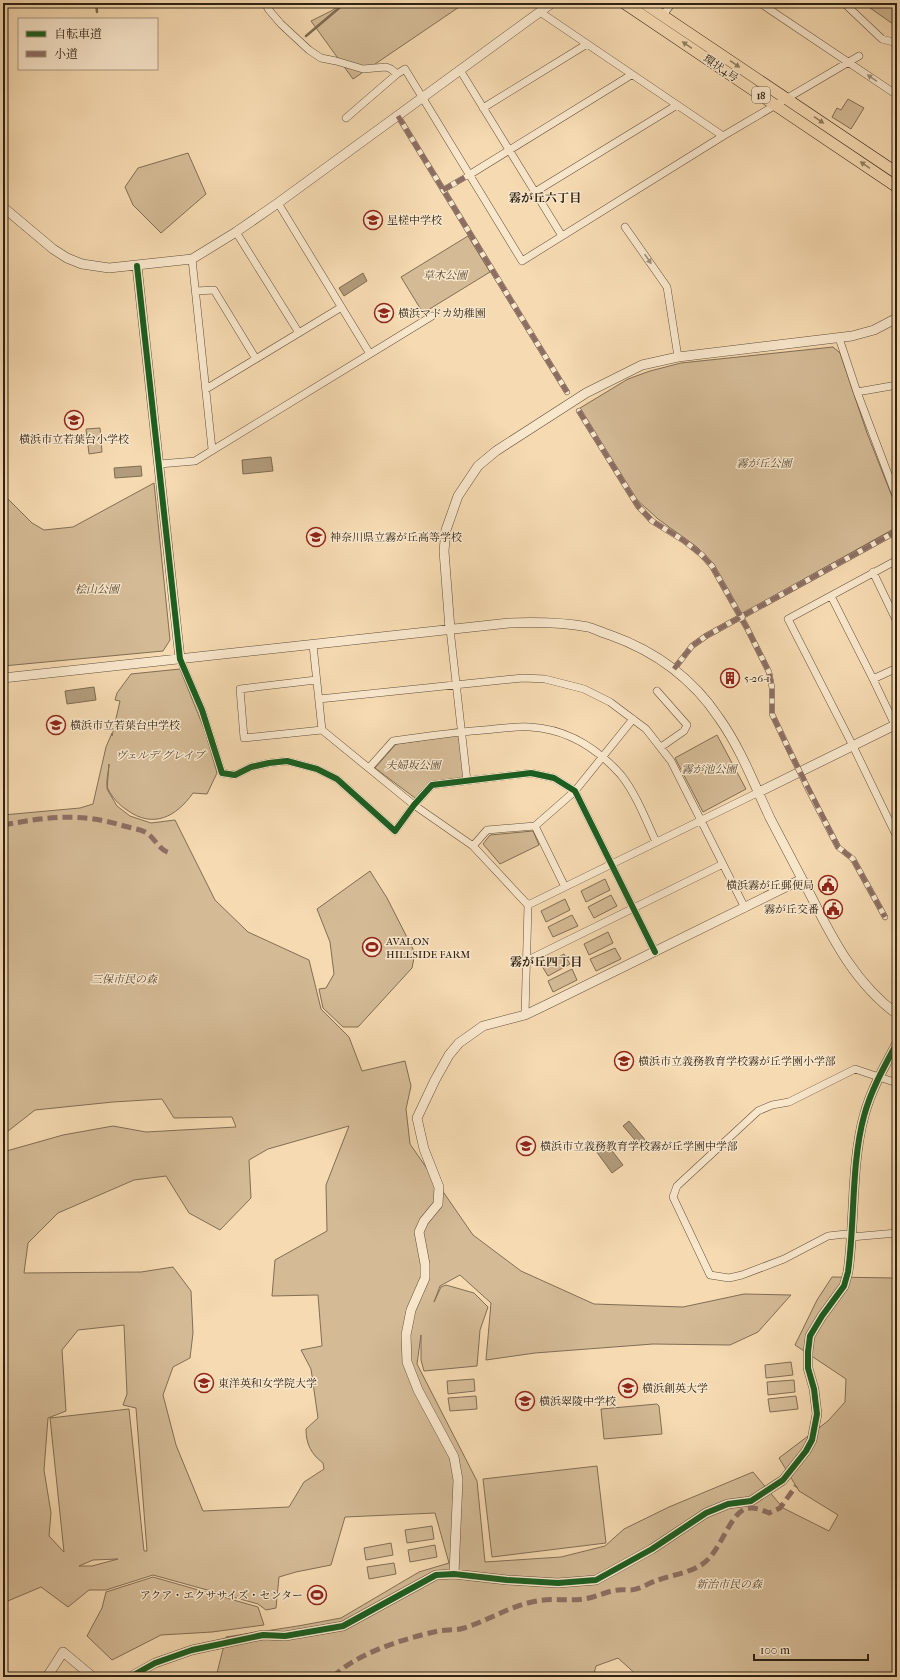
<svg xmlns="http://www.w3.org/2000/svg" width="900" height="1680" font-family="'IM FELL French Canon','Noto Serif JP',serif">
	<rect width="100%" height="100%" fill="#f6dab1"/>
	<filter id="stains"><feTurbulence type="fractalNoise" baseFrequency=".005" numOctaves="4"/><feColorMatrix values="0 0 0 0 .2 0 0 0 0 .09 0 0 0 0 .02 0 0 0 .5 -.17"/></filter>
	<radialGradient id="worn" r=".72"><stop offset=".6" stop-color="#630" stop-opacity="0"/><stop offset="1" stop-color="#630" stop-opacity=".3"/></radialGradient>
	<path fill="#d4bb96" stroke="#826e54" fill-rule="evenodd" d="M343,3H465L353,79L311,21L331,11Z
		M863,3H897V27L893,24Z
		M848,99L864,108L851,129L832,117L837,108L841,110Z
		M188,153L206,194L161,233L133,205L125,187L138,168Z
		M468,236L490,272L423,313L401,277Z
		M833,347L840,353L867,433L897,509V527L740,615L713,563L697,547L658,519L634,497L580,408L628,379L650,371L681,363Z
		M100,428L102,452L89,454L86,429Z
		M154,483L170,640L163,651L3,666V494L32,523L44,530L73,527Z
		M180,669L205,731L217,773L207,794L193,793C176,817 153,829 127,810C119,805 112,797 108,789C105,783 109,771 109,764L107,789L117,806L130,816L151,823L175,820L215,900L248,932L309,960L321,1009L349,1037L362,1071L405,1061L411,1086L406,1109L410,1144L473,1235L521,1271L594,1304L683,1307L744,1294L791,1295L758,1332L730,1345L653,1344L535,1353L486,1360L491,1303L460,1275L440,1286L434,1302L441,1287L446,1285L474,1293L488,1307L480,1330L477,1366L424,1371L421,1360V1335L417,1364L477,1481L485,1562L561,1557L605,1546L624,1529L669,1507L753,1472L783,1508L829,1531L838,1515L799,1491L779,1458L828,1421L845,1402L846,1379L795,1345L817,1300L832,1277L894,1278L897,1277V1677H639L618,1658L596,1666L593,1677H216L226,1637L298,1626L341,1618L419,1572L449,1563L435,1513L345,1517L331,1565L296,1572L279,1577L276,1608L266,1610L258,1604L153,1575L106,1590H89L68,1607L41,1587L3,1603V1152L63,1135L113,1126L146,1132L236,1127L232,1117L174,1118L162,1099L113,1102L35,1110L3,1135V815L80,808L93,804L106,747L112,733V736L120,701L115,700L117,693L131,674ZM349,1126L326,1185L327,1231L275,1260L272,1296L318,1295L322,1346L301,1350L311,1369L318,1418L306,1429C306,1444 311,1454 323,1463L324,1469L304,1482L289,1507L203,1511L176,1445L163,1395L173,1367L190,1358L193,1333L191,1291L173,1267L141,1272L24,1273L28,1243L58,1213L134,1180L166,1176L189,1213L220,1230L251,1198L249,1160L268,1149ZM124,1325L127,1394L123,1405L136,1408L147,1551H144L129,1409L50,1418L64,1552L49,1536L51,1513L44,1470L48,1418L66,1411L62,1350L78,1330ZM118,1559L92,1566H79L93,1560Z
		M459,735L464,777L430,782L415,798L375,768L396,744Z
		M717,735L746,789L703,812L675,758Z
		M533,831L539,845L500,864L483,844L490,835Z
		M370,871L387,898L415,953L412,968L358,1027H343L323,1008L319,989L326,988L334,974L330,942L317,909Z
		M605,879L610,890L586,902L581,891Z
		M611,895L617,906L594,918L588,907Z
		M565,899L570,910L546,922L541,911Z
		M572,915L578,926L553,937L548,927Z
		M608,932L613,943L589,955L584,944Z
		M615,948L621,959L596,971L590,959Z
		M564,954L570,964L548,976L542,966Z
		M572,969L577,980L553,992L548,981Z
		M791,1362L793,1375L766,1378L765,1365Z
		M474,1379L475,1391L448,1394L447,1381Z
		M794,1380L795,1392L768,1395L767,1382Z
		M476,1396L477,1409L450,1411L448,1398Z
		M796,1396L798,1409L770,1412L768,1399Z
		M657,1404L659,1406L662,1434L604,1439L601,1409Z
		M597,1466L606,1543L492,1557L483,1479Z
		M432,1526L434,1539L407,1543L405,1530Z
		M391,1543L393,1555L366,1560L364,1548Z
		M435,1545L437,1557L410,1562L408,1550Z
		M394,1563L396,1574L369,1579L367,1567Z
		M153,1577L258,1607L264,1625L212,1632L161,1635L112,1660L87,1636L102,1608L106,1592Z"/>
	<path fill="#b29b7b" stroke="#7e6b51" d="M363,273L367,281L344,296L339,288Z
		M271,457L273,471L243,474L242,460Z
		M141,466L142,476L115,478L114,468Z
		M94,687L96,700L67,704L65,691Z
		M629,1121L647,1142L641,1147L623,1126Z
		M606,1143L623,1165L612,1173L596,1151Z"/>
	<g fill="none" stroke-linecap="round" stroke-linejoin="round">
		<path stroke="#7e6b51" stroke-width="2.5" d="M96,3L97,12
			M306,36L345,3"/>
		<defs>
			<path id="pedestrian" d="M398,116L567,392
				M443,190L469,175
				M579,411L638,506L652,521L683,540L702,555L712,566L747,628L769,672L772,688V714L793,758
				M674,669L692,646L706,636L897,531
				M808,789L838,847L853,859L885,917"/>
			<path id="minor" d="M265,3L269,10L281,24L309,50L321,58L336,61L363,69L386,67L391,69L397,74
				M760,3L897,95
				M844,3L882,39L897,43
				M540,12L723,136
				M663,15L672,3
				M460,70L562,236
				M483,108L587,44
				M346,118L397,74L405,69L522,261L723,136L859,56
				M469,175L631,75
				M535,192L677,105
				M278,203L370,354
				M625,227L667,287L678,357
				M236,232L299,333
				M192,259L212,449
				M196,291L214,290L256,359
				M839,338L857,392L897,498
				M206,389L340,308
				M857,392L897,385
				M159,464L195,461L432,316
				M897,560L788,619L853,746L897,837
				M873,572L897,622
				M831,596L873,679L895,725
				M450,629L467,781
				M313,645L322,730
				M180,659L202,710L222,773L235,775L251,767L269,763L287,761L317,769L337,779L395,831L414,805L432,785L531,773L554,778L575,791L655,952
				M873,679L897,668
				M316,680L240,689L244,738L322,730L414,805L473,846L528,905L525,1015
				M657,691L687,725L684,731L661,747
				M319,699L523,678L545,679L584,689L610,702L646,729L671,761L745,908
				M369,768L393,741C424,737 454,732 484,730C499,729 515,726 530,727C566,729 597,748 621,775C636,794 646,820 656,842
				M535,826L575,791L633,719
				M473,846L487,830L535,826L565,887
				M528,905L759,792
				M526,961L723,864
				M897,1083L855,1069L789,1102L772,1105L758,1111L677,1186L673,1197L710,1275L729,1278L742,1275L784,1259L828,1236L846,1234L851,1237L897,1233"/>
			<path id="tertiary" d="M3,207L53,249L67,258L82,264L109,268L192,259L236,232L278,203L552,3
				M137,266L180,659
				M450,629L444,551L446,530L458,496L478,466L496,451L586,393L642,365L678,357L852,336L874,330L897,318
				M3,678L509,623C536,622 561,622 588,627C595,629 603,633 610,635C655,651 693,679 719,718C741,749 754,784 770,818C784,845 798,871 812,898C834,942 857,985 897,1014
				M759,792L897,724
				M454,1574L458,1480L454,1457L418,1390L407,1362L406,1335L411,1310L425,1278V1264L419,1232L424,1221L438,1204L439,1187L424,1149L417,1118L435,1080L449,1055L459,1043L483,1026L525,1015L548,1004L802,879
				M47,1677L63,1652L93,1677
				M130,1677L155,1663L192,1650L263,1635L285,1636L343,1626L436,1575L454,1574L507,1580L558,1583L596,1580L652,1549L706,1513L728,1504L751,1501L783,1480L806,1451L812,1440L817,1414L814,1389L808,1368V1352L810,1336L822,1316L844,1286L848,1272C855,1222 851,1164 864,1116C871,1090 884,1067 897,1043"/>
			<path id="primary" d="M624,3L897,187
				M644,3L897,173"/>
		</defs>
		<use href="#pedestrian" stroke="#61503a" stroke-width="6"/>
		<use href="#minor" stroke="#61503a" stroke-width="8"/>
		<use href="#tertiary" stroke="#61503a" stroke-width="10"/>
		<use href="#primary" stroke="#2f2212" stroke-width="12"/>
		<use href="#pedestrian" stroke="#f9e7cc" stroke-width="5"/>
		<use href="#minor" stroke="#f9e7cc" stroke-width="7"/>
		<use href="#tertiary" stroke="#f9e7cc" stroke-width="9"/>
		<use href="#primary" stroke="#f6dab1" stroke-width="11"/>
		<defs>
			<path id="pedestrian-bridge" d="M793,758L808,789"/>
		</defs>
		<use href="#pedestrian-bridge" stroke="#61503a" stroke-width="6" stroke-linecap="butt"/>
		<use href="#pedestrian-bridge" stroke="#f9e7cc" stroke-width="5"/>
		<path stroke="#8d6e63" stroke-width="5" stroke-dasharray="10 5" stroke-linecap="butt" d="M398,116L567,392
			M443,190L469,175
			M579,411L638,506L652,521L683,540L702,555L712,566L747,628L769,672L772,688V714L788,748L838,847L853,859L885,917
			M674,669L692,646L706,636L897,531
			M3,825C48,817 79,812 124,826C131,828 139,829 145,832C155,837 158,850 170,853
			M333,1677C355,1654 403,1639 434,1632C444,1629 454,1631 464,1628C490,1620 509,1606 537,1601C552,1598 568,1601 583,1599C595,1598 606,1591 618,1590C624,1589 630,1591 636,1589C644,1587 651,1582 658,1580C672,1575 688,1573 701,1565C720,1554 729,1515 745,1509C753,1506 762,1510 769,1513L780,1508L796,1486"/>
		<defs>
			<path id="cycleway" d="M137,266L180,659L202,710L222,773L235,775L251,767L269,763L287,761L317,769L337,779L395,831L414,805L432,785L531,773L554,778L575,791L655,952
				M130,1677L155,1663L192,1650L263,1635L285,1636L343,1626L436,1575L454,1574L507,1580L558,1583L596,1580L652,1549L706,1513L728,1504L751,1501L783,1480L806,1451L812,1440L817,1414L814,1389L808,1368V1352L810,1336L822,1316L844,1286L848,1272C855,1222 851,1164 864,1116C871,1090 884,1067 897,1043"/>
		</defs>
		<use href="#cycleway" stroke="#f9e7cc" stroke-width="8"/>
		<use href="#cycleway" stroke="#1b5e20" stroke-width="6"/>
	</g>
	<defs><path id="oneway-solid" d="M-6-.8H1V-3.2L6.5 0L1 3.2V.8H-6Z"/></defs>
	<g fill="#927e62">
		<use href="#oneway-solid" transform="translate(687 45) rotate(-146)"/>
		<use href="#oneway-solid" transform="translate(735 64) rotate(34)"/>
		<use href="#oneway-solid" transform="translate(819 120) rotate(34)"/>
		<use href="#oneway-solid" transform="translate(865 165) rotate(-146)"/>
	</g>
	<g fill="#9e8e78">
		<use href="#oneway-solid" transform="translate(872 78) rotate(-146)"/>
		<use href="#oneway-solid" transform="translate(648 259) rotate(55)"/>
	</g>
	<defs>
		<symbol id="school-ring" viewBox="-11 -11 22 22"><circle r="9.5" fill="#f9e7cc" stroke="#8f2418" stroke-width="1.5"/><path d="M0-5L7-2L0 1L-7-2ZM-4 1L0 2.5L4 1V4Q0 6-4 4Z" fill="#8f2418"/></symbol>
		<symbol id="building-ring" viewBox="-11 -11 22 22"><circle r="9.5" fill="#f9e7cc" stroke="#8f2418" stroke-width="1.5"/><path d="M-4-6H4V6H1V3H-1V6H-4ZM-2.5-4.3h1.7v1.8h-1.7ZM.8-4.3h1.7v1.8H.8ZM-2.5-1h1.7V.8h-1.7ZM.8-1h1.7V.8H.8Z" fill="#8f2418"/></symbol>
		<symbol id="civic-ring" viewBox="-11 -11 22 22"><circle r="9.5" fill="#f9e7cc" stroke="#8f2418" stroke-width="1.5"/><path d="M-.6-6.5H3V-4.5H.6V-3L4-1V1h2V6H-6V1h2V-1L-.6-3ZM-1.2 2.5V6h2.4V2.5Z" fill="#8f2418"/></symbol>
		<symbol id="stadium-ring" viewBox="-11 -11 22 22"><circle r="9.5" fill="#f9e7cc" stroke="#8f2418" stroke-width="1.5"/><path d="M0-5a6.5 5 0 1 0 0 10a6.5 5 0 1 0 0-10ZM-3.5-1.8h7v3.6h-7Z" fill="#8f2418"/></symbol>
		<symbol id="university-ring" viewBox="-11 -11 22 22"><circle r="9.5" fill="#f9e7cc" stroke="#8f2418" stroke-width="1.5"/><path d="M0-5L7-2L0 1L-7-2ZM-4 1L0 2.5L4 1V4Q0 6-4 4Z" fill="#8f2418"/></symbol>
	</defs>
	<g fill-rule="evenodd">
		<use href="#school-ring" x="362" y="209" width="22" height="22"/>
		<use href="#school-ring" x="373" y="302" width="22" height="22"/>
		<use href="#school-ring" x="63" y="409" width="22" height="22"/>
		<use href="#school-ring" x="305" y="526" width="22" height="22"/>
		<use href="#building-ring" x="719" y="667" width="22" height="22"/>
		<use href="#school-ring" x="45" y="714" width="22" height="22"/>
		<use href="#civic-ring" x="817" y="874" width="22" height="22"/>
		<use href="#civic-ring" x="822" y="898" width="22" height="22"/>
		<use href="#stadium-ring" x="361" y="936" width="22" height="22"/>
		<use href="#school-ring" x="613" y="1050" width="22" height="22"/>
		<use href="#school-ring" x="515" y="1135" width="22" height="22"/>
		<use href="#university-ring" x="193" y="1372" width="22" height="22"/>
		<use href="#university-ring" x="617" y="1377" width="22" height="22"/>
		<use href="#school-ring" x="514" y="1390" width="22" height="22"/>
		<use href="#stadium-ring" x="306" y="1584" width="22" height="22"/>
	</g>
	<g text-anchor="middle" stroke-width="3" stroke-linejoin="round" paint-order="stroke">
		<rect fill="#f9e7cc" stroke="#6c5d4a" stroke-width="1" x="752" y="87" width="18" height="16" rx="3"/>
		<g font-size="10" font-weight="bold" fill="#2f2212">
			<text x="761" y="99">18</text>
		</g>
		<g font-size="11" fill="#2f2212" stroke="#f9e7cc">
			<text transform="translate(721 68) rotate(34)" y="4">環状4号</text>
		</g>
		<g font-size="11" fill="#2f2212" stroke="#f9e7cc" text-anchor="start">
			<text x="387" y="224">星槎中学校</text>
			<text x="398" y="317">横浜マドカ幼稚園</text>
			<text x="74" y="443" text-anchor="middle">横浜市立若葉台小学校</text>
			<text x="330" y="541">神奈川県立霧が丘高等学校</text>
			<text x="744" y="682">5-26-1</text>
			<text x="70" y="729">横浜市立若葉台中学校</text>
			<text x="814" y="889" text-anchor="end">横浜霧が丘郵便局</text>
			<text x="819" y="913" text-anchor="end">霧が丘交番</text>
			<text x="386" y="945">AVALON<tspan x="386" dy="13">HILLSIDE FARM</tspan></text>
			<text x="638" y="1065">横浜市立義務教育学校霧が丘学園小学部</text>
			<text x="540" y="1150">横浜市立義務教育学校霧が丘学園中学部</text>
			<text x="218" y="1387">東洋英和女学院大学</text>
			<text x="642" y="1392">横浜創英大学</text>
			<text x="539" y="1405">横浜翠陵中学校</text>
			<text x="303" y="1599" text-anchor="end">アクア・エクササイズ・センター</text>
		</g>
		<g font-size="11" font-style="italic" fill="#584833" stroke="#f9e7cc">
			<text x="445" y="279">草木公園</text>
			<text x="764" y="467">霧が丘公園</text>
			<text x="97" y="593">桧山公園</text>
			<text x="160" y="759">ヴェルデ グレイブ</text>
			<text x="413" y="769">夫婦坂公園</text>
			<text x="709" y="773">霧が池公園</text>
			<text x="124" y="983">三保市民の森</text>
			<text x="729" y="1588">新治市民の森</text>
		</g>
		<g font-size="12" font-weight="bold" fill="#2f2212" stroke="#f9e7cc">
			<text x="545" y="202">霧が丘六丁目</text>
			<text x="546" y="966">霧が丘四丁目</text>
		</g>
	</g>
	<rect width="900" height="1680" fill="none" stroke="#f6dab1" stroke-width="16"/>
	<rect x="4" y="4" width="892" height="1672" fill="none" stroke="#2f2212" stroke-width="2"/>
	<rect x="8" y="8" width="884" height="1664" fill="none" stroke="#2f2212"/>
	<rect x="18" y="18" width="140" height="52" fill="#f9e7cc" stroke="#a89882"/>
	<rect x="26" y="31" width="20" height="6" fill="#1b5e20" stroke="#a89882"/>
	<text x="54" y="38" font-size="12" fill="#2f2212">自転車道</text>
	<rect x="26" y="51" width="20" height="6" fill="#8d6e63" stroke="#a89882"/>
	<text x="54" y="58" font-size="12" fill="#2f2212">小道</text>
	<path d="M754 1654v6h114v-6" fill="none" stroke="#2f2212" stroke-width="2"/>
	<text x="760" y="1654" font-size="12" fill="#2f2212" stroke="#f9e7cc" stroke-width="3" paint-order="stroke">100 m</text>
	<rect width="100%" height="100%" filter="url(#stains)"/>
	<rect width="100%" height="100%" fill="url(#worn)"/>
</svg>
